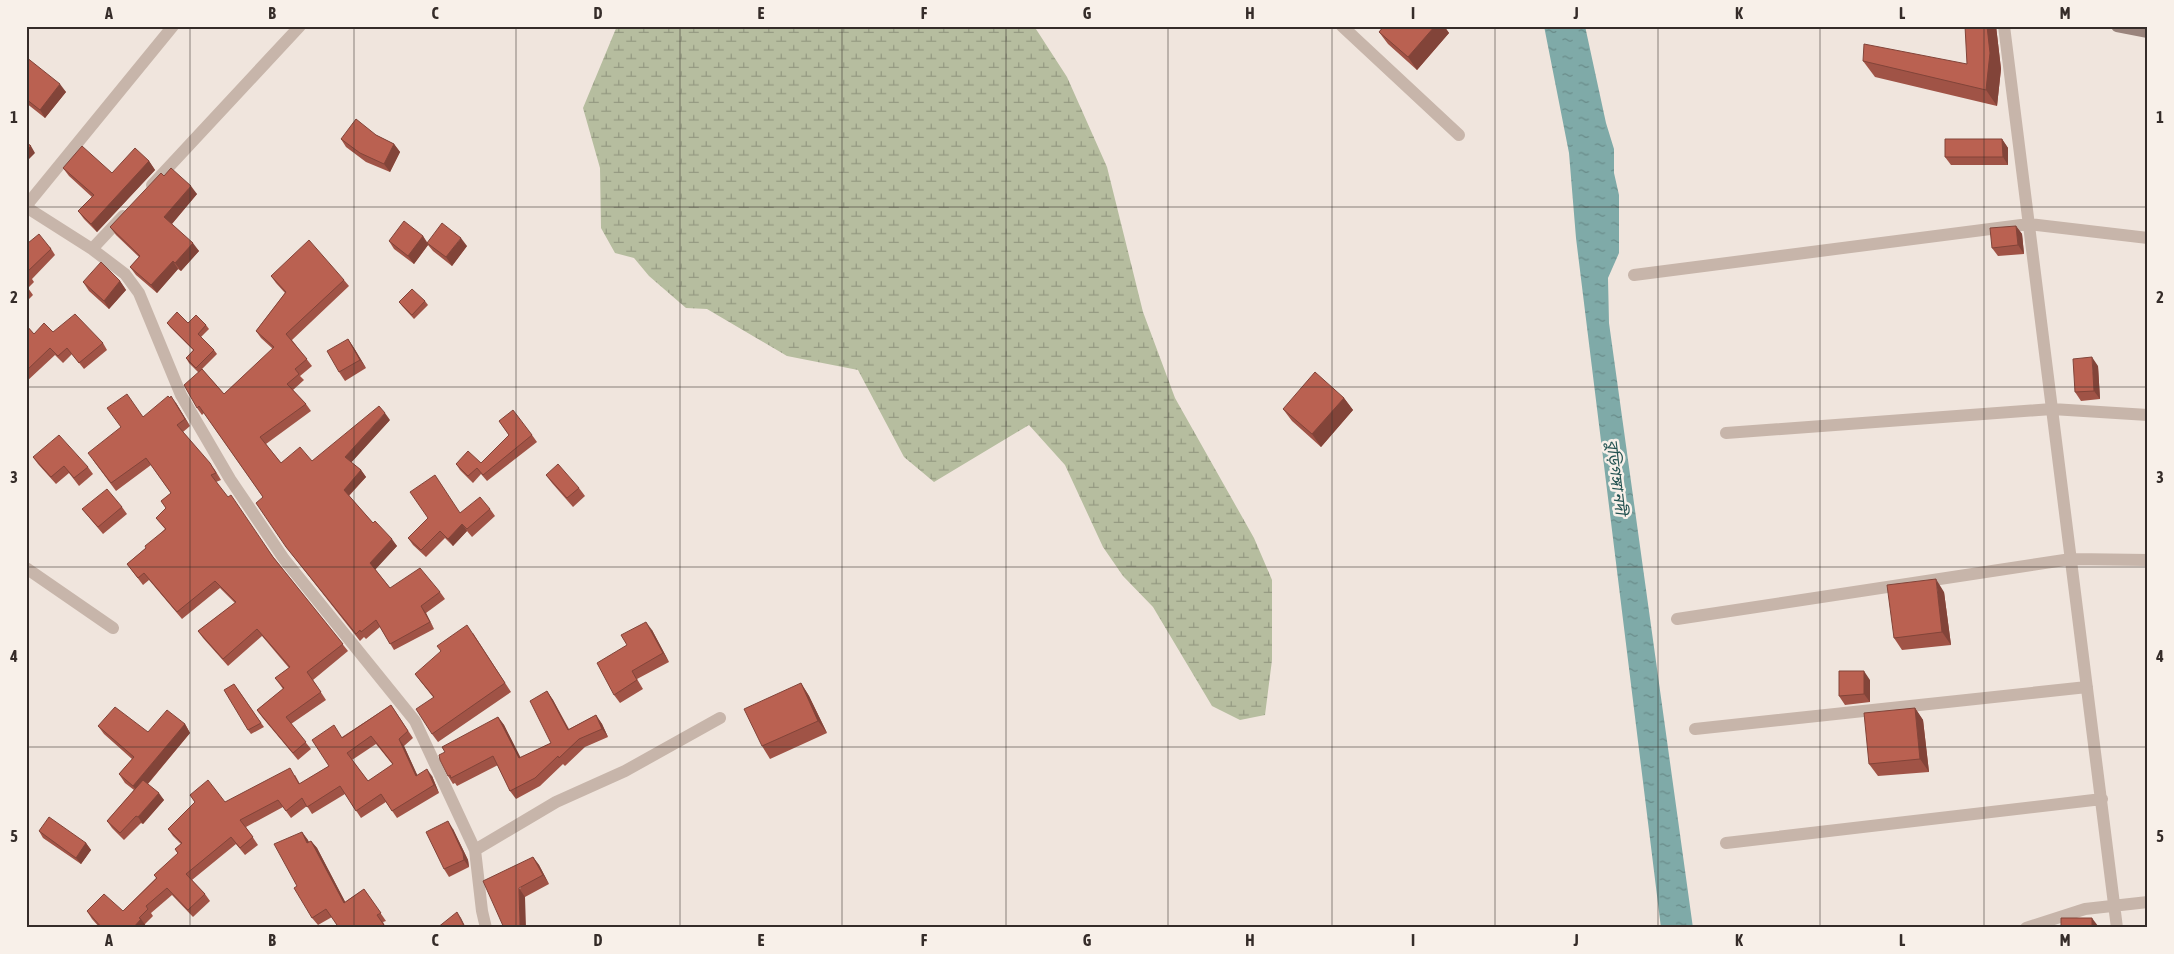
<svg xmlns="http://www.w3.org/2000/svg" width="2174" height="954" font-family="'Asap Condensed','Noto Sans Bengali',sans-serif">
	<defs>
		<pattern id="wetland-marsh" width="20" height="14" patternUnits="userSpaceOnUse" patternTransform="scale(1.25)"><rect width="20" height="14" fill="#b6bd9f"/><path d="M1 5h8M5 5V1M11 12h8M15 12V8" fill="none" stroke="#959a82"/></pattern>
		<pattern id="water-ripples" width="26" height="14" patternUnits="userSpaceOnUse" patternTransform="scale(1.25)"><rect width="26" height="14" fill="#7faaa8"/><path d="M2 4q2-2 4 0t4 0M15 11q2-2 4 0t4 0" fill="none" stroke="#698b89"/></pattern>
	</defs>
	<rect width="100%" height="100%" fill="#f0e5dd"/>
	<path fill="url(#wetland-marsh)" d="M617,26H1034L1067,77L1107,167L1143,312L1175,398L1254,538L1272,580V660L1265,715L1240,720L1212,706L1153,607L1123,576L1103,547L1065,465L1029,425L934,482L904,457L858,370L787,356L707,309L686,308L649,276L634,258L615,253L601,228L600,168L583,108Z"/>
	<path fill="url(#water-ripples)" d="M1544,26H1585L1606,123L1614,149V173L1619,195V253L1608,278L1609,323L1693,928H1661L1576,238L1569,153Z"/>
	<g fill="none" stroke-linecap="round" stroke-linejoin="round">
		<path stroke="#c7b5aa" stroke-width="12" d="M1342,26L1459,135
			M2004,26L2117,928
			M152,185L300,26
			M26,206L173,26
			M26,207L92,249L125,274L139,293L181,395L230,479L284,559L415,721L475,850L482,911L486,928
			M92,249L123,216
			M1634,275L2029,224L2148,238
			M1726,433L2052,409L2148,415
			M26,568L113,628
			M1677,619L2071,559L2148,560
			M1695,729L2087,687
			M1726,843L2102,799
			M475,850L556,802L625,771L720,718
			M2026,928L2085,909L2148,902"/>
		<path stroke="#9a847c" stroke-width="12" d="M2117,26L2148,32"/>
	</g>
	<path fill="#a05346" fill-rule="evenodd" d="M1384,26H1444L1449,33L1417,70L1388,44L1379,32Z
		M1996,26L2001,69L1997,106L1875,77L1863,61L1967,64Z
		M26,57L66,92L45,118L26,103Z
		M376,135L394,144L400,152L390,172L366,162L346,147L341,139Z
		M2002,139L2008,148V165H1951L1945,157Z
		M149,161L155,170L97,232L84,219L78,211L92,197L69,176L63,168L112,173Z
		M164,176L197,194L172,224L199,251L181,271L178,269L157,293L136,275L130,267L139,257L116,235L110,227Z
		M2016,226L2022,234L2024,254L1998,256L1992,248Z
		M423,236L427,242L467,246L452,266L433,251L428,245L414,264L394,249L389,241Z
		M26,241L28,243L50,247L55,255L32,279L34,282L28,288L33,295L26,302Z
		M271,276L344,280L349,286L292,340L312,366L300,376L304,380L293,390L306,404L311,411L266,444L281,463L312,461L390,420L351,462L361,470L366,477L349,496L373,523L397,546L375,569L390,588L440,592L445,599L426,613L434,629L394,650L380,627L366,639L364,637L360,641L286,547L263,497L204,413L202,415L197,408L198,372L189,363L186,358L193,350L170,327L167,323L206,325L209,329L201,337L214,350L217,354L202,369L224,394L273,349L261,338L256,331L285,293L276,283Z
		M120,281L126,290L109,309L89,291L83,282Z
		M425,301L428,305L414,319L402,306L399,302Z
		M26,325L34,334L53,332L103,343L107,350L84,369L72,354L63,363L55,355L26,382Z
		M348,339L354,348L366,368L345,381L339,372Z
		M2098,366L2100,399L2081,401L2075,392Z
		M1344,398L1353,410L1321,447L1292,421L1283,409Z
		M176,403L190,426L183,432L215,470L221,480L216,482L274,558L348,651L313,680L326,700L291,724L311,749L298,760L262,717L257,710L283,689L275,678L289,668L262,636L228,666L203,638L198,631L235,603L220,588L182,619L149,580L143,585L127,564L146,548L165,529L156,518L166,508L161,501L171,493L151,465L116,491L93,460L121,427L143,417Z
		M499,421L532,435L537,442L487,481L481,474L473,483L460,470L456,464L481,463L509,435Z
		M33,457L88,467L93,474L79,486L69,473L56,484L38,464Z
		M546,475L579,488L585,496L573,507L552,483Z
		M122,507L127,514L103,534L82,509Z
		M490,509L495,516L472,537L467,531L453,546L445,538L426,557L413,545L408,538L461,513Z
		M1944,592L1951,645L1902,650L1894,638Z
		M652,630L669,662L637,679L643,689L620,703L614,695L627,645Z
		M473,633L511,692L438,742L432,734L433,697L421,682L415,674Z
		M1870,680V702L1845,705L1839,696Z
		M801,683L809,696L827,733L770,759L762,746Z
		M234,684L264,727L251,734L248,730Z
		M547,691L553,700L569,729L596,715L602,724L608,737L585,747L565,766L563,764L540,786L516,799L510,791L498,765L457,786L455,783L453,784L448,776L445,752L498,717L504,725L520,758L551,743Z
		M391,705L413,738L404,746L417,775L432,776L439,793L397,818L386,802L361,818L345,794L312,814L307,806L291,818L283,807L246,827L258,845L245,855L236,844L192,880L205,894L210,901L193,917L172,895L151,913L153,916L144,925L146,926L144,928H100L92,919L87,911H123L156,878L154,875L178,854L175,849L181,844L173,836L168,829L195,802L190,795L225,802L295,775L300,784L329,766L342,737ZM376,744L393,765L368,781L352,760Z
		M1915,708L1923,720L1929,772L1878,776L1869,764Z
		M185,724L190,733L148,784L164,800L143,824L141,823L124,840L112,828L107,821L134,790L125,783L119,774L132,759L104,734L98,726L148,732Z
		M453,829L468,860L469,867L449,877L444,869Z
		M39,831L86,843L91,850L81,864L43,838Z
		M302,832L309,842L311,841L317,848L345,902L364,889L386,921L383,922L386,928H339L332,917L318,925L312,918L297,886Z
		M533,857L539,865L549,884L525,897L504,928Z"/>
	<path fill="#824439" d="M1435,26H1444L1449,33L1417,70L1408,57Z
		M1987,26H1996L2001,69L1997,106L1986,90Z
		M60,84L66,92L45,118L40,110Z
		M2002,139L2008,148V165L2003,157Z
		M394,144L400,152L390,172L384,164Z
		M31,146L35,153L26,162V151Z
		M149,161L155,170L97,232L91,224Z
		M191,186L197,194L170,226L164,217Z
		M2016,226L2022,234L2024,254L2018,245Z
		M423,236L428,245L414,264L408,256Z
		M461,238L467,246L452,266L446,257Z
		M193,243L199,251L181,271L175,263Z
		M173,261L178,269L157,293L151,285Z
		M120,281L126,290L109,309L104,301Z
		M348,339L354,348L366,368L360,360Z
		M2092,357L2098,366L2100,399L2094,391Z
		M171,396L176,403L190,426L185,419Z
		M1344,398L1353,410L1321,447L1312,434Z
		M385,413L390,420L350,464L345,457Z
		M361,470L366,477L348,496L344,490Z
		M462,524L467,531L453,546L448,539Z
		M392,539L397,546L375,570L370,563Z
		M1936,579L1944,592L1951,645L1942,632Z
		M421,606L426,613L434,629L430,622Z
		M646,622L652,630L669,662L663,653Z
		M1864,671L1870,680V702L1864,694Z
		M801,683L809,696L827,733L818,721Z
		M547,691L553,700L573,738L568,730Z
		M1915,708L1923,720L1929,772L1920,759Z
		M596,715L602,724L608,737L602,729Z
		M498,717L504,725L525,766L519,758Z
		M185,724L190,733L139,794L133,786Z
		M399,739L404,746L421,783L416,776Z
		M427,769L432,776L439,793L434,785Z
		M159,793L164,800L143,824L138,817Z
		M448,821L453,829L468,860L469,867L464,860Z
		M302,832L308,840L312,851L307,843Z
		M311,841L317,848L350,911L344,903Z
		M86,843L91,850L81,864L76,858Z
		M533,857L539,865L549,884L543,875Z
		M519,888L525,897L526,928H520Z
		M457,912L461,918L466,928H465Z
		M2092,918L2098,926V928H2092Z
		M141,919L146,926L144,928H133Z"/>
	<path fill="#ba6151" stroke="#824439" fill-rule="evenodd" d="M1384,26H1435L1408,57L1379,32Z
		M1965,26H1987L1990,53L1986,90L1863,61L1864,44L1967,64Z
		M26,57L60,84L40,110L26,99Z
		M356,119L376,135L394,144L384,164L360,153L341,139Z
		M1945,139H2002L2003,157H1945Z
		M26,142L31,146L26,151Z
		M82,146L112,173L135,148L149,161L91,224L78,211L94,195L63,168Z
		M171,168L191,186L164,217L193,243L175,263L173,261L151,285L130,267L140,256L110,227L161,173L164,176Z
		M404,221L423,236L408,256L389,241Z
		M442,223L461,238L446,257L427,243Z
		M2016,226L2018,245L1992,248L1990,228Z
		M39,234L51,249L26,273L29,275L26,278V241L28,243Z
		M309,240L344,280L286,334L307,359L295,369L299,374L287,384L306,404L260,437L281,463L300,447L312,461L379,406L385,413L345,457L361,470L344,490L373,523L375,521L392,539L370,563L390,588L420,568L440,592L421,606L430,622L390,644L376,620L361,632L360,630L356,634L286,547L256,503L263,497L199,406L197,408L184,385L202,369L224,394L274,347L256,331L286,292L271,276Z
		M101,262L120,281L104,301L83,282Z
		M412,289L425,301L412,315L399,302Z
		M177,312L188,323L196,315L206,325L198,334L214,350L196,368L186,358L194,350L167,323Z
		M75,314L103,343L79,363L67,348L58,356L50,348L26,371V325L34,334L44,323L53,332Z
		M348,339L360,360L339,372L327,351Z
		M2092,357L2094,391L2075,392L2073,359Z
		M1315,372L1344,398L1312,434L1283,409Z
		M127,394L143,417L168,396L170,398L171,396L185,419L177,425L210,463L216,473L211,475L228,497L231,495L273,557L343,644L307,672L321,692L286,717L306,742L293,753L257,710L284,688L275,678L290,667L257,629L223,659L198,631L236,602L215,581L177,612L144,573L138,578L127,564L146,548L145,546L166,529L156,518L166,508L161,501L171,493L146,458L111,483L88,453L121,427L107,408Z
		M513,410L532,435L483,475L477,468L468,476L456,464L468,451L481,463L509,435L499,421Z
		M59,435L88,467L74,478L64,466L51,477L33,457Z
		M558,464L579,488L567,498L546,475Z
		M435,475L460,513L480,497L490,509L467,529L462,524L448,539L440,531L421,550L408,538L428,518L410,492Z
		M107,489L122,507L98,527L82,509Z
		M1936,579L1942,632L1894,638L1887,585Z
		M646,622L663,653L632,671L637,680L614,695L597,663L627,645L621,635Z
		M467,625L505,683L432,734L416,709L434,697L415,674L441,651L437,646Z
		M1839,671H1864V694L1839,696Z
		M801,683L818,721L762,746L744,709Z
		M234,684L261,723L248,730L224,690Z
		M547,691L568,730L596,715L602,729L579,739L559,758L558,756L535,778L510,791L493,756L451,778L450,775L448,776L440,760L439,755L445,752L442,747L498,717L519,758L551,743L530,701Z
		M391,705L408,731L399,739L416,776L427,769L434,785L392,811L381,794L356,811L340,786L307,807L302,798L286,811L278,800L240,820L253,837L240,848L231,837L186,874L205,894L188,910L167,888L146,906L148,909L139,918L141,919L133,928H109L108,927V928H102L87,911L104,894L123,911L157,878L154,875L178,853L175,849L182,843L168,829L195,802L190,795L208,780L225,802L290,768L299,784L329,766L312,740L334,725L342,738ZM371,736L393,764L368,781L347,753Z
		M115,707L148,732L167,710L185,724L133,786L119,774L134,757L98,726Z
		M1915,708L1920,759L1869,764L1864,713Z
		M143,780L159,793L138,817L136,816L120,833L107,821Z
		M49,817L86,843L76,858L39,831Z
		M448,821L463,853L464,860L444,869L426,832Z
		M302,832L307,843L311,841L344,903L364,889L381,913L377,915L386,928H339L326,909L312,918L294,888L297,886L274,844Z
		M533,857L543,875L519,888L520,928H504L483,881Z
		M457,912L465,928H437Z
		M2061,918H2092V928H2061Z
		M38,925L41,928H35Z"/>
	<path fill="none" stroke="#352c29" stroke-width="1" stroke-opacity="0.55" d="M190,26V928M354,26V928M516,26V928M680,26V928M842,26V928M1006,26V928M1168,26V928M1332,26V928M1495,26V928M1658,26V928M1820,26V928M1984,26V928M26,207H2148M26,387H2148M26,567H2148M26,747H2148"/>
	<g text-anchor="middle" stroke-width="5" stroke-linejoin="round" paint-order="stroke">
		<g font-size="16" font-style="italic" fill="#235251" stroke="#f8f0e9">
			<text transform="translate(1617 477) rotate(83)" y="6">বুড়িগঙ্গা নদী</text>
		</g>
	</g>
	<rect width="2174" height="954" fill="none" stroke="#f8f0e9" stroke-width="55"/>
	<rect x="28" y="28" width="2118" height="898" fill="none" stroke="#352c29" stroke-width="2"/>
	<g font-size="16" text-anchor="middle" font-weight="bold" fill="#352c29">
		<text x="109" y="19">A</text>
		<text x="272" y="19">B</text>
		<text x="435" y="19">C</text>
		<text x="598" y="19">D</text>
		<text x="761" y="19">E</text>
		<text x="924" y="19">F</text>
		<text x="1087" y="19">G</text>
		<text x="1250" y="19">H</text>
		<text x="1413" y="19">I</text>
		<text x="1576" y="19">J</text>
		<text x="1739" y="19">K</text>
		<text x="1902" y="19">L</text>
		<text x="2065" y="19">M</text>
		<text x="14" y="123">1</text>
		<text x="2160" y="123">1</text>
		<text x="14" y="303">2</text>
		<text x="2160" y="303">2</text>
		<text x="14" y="483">3</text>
		<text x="2160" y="483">3</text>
		<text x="14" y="662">4</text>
		<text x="2160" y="662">4</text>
		<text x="14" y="842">5</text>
		<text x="2160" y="842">5</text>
		<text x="109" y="946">A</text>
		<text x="272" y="946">B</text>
		<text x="435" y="946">C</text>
		<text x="598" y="946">D</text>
		<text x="761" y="946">E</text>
		<text x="924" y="946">F</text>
		<text x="1087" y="946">G</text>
		<text x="1250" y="946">H</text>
		<text x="1413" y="946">I</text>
		<text x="1576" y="946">J</text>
		<text x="1739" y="946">K</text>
		<text x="1902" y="946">L</text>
		<text x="2065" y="946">M</text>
	</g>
</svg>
